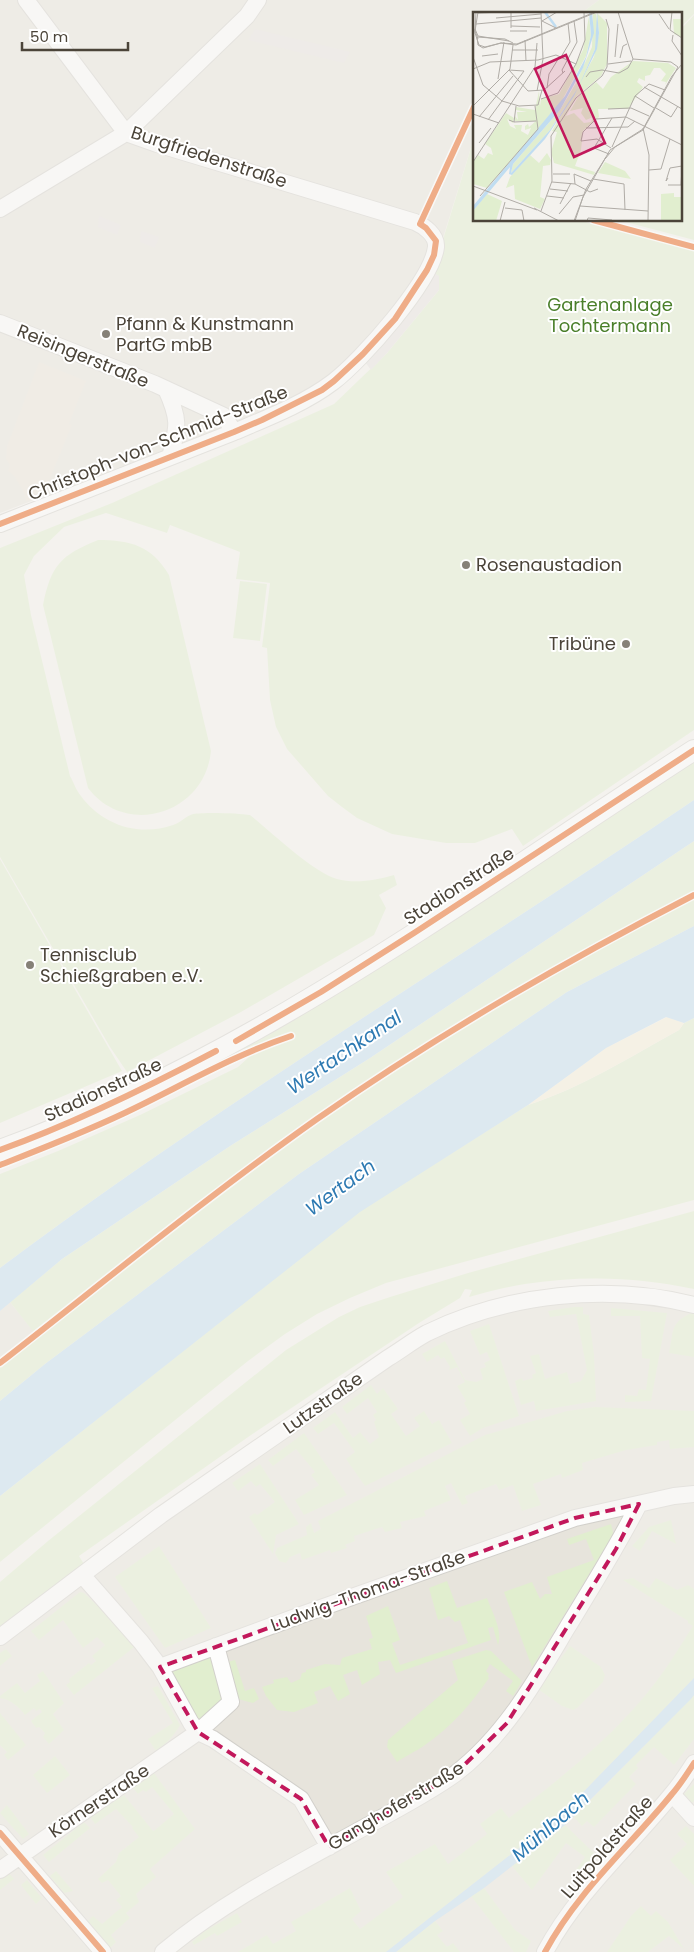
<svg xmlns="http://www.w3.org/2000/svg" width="694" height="1952" font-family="Poppins,sans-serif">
	<rect width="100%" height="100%" fill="#f4f2ee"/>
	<path fill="#e7e4dc" d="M0,0H599L580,14H474V138L438,254L427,270L322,390L0,513Z
		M600,1296L694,1307V1952H0V1640L394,1358L471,1318Z
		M10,1302L36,1334L0,1363V1311Z"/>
	<path fill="#eae5da" d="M39,362L86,381L69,424L72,425L43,496L26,501L23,491L14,476L8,471L10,465L6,459L7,446Z"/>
	<path fill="#e1eecf" d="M599,0H694V14L680,28V14H580Z
		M694,15V240L618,220H680V30Z
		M474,138V220H584L582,221L694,251V730L523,846L512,829L475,843H446L392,834L357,818L342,807L328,796L287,749L276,727L270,700L267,648L262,647L270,583L236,579L240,552L170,525L167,533L106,513L64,527L34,556L24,575L31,615L70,776C74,783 76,790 81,796C102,825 139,837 173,825C180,823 186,816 193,814C203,812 240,813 250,815C270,831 314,873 337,879C356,884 376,880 394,875L397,885L379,895L386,908L374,935L241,1012L127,1072L110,1047L0,857V548L112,503L334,404L387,353L439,290L433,272Z
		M98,540C131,540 152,546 169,575L211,751C205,814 126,838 88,788L43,605C51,565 61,555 98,540Z
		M240,581L267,584L260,641L233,638Z
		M694,750V800C463,957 223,1101 0,1268V1174L58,1151L140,1115L238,1067L261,1046L231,1051Z
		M694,841V926L567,992L299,1174L45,1364L0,1401V1363L35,1334L10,1302L62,1259L230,1146L370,1058Z
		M0,859L122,1071L0,1123Z
		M694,1018V1200L386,1283L350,1298L317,1314L285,1334L248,1361L0,1562V1496L360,1211L528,1105C583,1087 628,1058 679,1030L684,1023Z
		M694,1211V1289C639,1277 581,1275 525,1284C506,1287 487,1292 469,1297L472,1290L465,1289L460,1298L419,1323L251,1435L79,1556L84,1564L0,1628V1582L48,1541L286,1350L339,1317L360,1307L390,1297L468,1273Z
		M574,1307H583V1314L589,1315L594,1355L596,1401L536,1411L534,1401L521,1405L515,1381L522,1378L523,1381L533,1378L532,1375L536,1373L530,1356L539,1354L545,1379L567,1372L570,1384L581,1381L587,1370L576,1314L550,1317L548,1311Z
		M611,1308L667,1313L651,1401L625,1402V1395L637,1396L639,1389L646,1390L650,1359L642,1358L640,1316H611Z
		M694,1312V1357L669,1353C674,1329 670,1322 694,1312Z
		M489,1324L519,1416L483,1428L470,1436L460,1420L470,1414L464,1403L466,1401L457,1386L465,1382L457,1367L449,1370L450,1367L444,1357L441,1359L438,1355L427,1362L422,1354L445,1341L465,1380L476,1382L483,1379L480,1369L486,1367L484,1363L490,1360L487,1352L480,1355L470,1331Z
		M371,1385L377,1394L383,1388L398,1409L391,1414L406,1436L420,1426L414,1418L424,1411L432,1424L439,1420L452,1443L365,1486L346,1459L355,1452L334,1423L318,1434L313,1428L335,1412L353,1438L360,1432L370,1444L379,1437L374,1422L376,1420L373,1415L377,1412L368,1398L347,1414L342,1407Z
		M595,1407L694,1411V1447L670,1449L669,1440L657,1442V1445L626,1450L582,1463L583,1470L562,1478L561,1474L533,1484L541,1505L522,1511L513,1485L499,1490L496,1484L465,1496L468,1503L462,1505L451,1483L445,1486L451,1500L424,1511L426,1516L400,1522L402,1528L385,1532L382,1527L354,1536L355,1541L345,1545L347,1548L331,1553L330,1550L302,1560L300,1553L290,1557L286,1563L279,1561L275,1553L277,1548L307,1535L306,1527L311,1523L314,1533L321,1529L318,1521L485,1435L567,1411Z
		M304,1433L347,1495L304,1515L295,1500L319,1485L311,1475L315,1472L296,1449L273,1466L268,1460Z
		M260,1464L299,1524L276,1535L273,1554L249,1517L255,1513L257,1515L275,1502L260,1484L256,1487L251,1481L238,1491L232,1483Z
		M671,1520L676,1544L652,1531L640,1551L632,1546L649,1527Z
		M611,1524L614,1536L597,1561L532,1667L504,1592L532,1582L540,1599L545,1594H552L547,1577L594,1560L586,1539L569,1545L567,1539Z
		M159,1546L211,1628L165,1648L115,1577Z
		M633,1578L649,1588L656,1578L677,1590L688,1585L694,1589V1678L560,1816L386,1952H238L267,1935L273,1944L296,1931L291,1922L350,1888L361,1911L352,1919L360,1929L403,1897L386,1872L435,1844L448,1864L487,1834L480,1824L501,1808L509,1818C556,1782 604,1744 643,1698C662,1676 677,1651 693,1626L688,1623V1621L623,1580Z
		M447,1581L457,1608L487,1598C492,1612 503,1631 498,1645L493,1627L488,1628L491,1640L396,1673L390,1660L378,1662L380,1674L362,1685L357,1670L343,1675L350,1694L338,1701L330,1686L314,1692L318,1703L294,1712L277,1710L266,1696L262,1687L274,1683L273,1680L287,1677L291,1683L300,1679L302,1673L306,1672V1670L325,1664L340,1665L342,1658L372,1649L369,1639L373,1638L366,1616L388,1606L400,1640L392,1643L400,1665L468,1643L460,1620L455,1622L449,1616L438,1620L429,1588Z
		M80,1592L84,1593L138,1644L74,1695L66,1685L70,1682L69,1679L89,1663L91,1665L96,1661L92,1656L105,1645L97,1637L83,1648L63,1620L39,1640L31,1631Z
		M216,1646L231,1702L198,1732L160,1667Z
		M570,1646L601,1667L605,1675L603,1682L577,1708L573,1710L562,1706L538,1689Z
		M6,1649L12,1656L0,1666V1653Z
		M486,1650L491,1651L522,1681L513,1696L506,1691L513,1681L490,1664L486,1671L489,1674L488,1676L489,1678C472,1703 451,1727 425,1745C415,1752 407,1755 397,1762L387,1747L388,1740L458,1680L452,1661Z
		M235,1660L245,1691L254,1688L259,1699L253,1703L234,1698L224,1663Z
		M43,1671L64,1703L53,1714L64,1730L49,1744L43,1737L45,1733L39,1727L36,1728L31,1721L42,1712L40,1709L36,1711L34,1708L25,1715C19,1707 10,1699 0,1698V1696L17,1683L25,1693L40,1681L37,1675Z
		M158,1686L180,1725C174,1736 167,1743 156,1751L148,1739L173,1723L152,1688Z
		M694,1695V1739L674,1765L654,1747L636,1765L638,1768L629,1777L636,1784L594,1827L587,1821L582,1826L574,1817Z
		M0,1713L26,1745L8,1760L4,1755L7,1752L0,1745Z
		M55,1756L70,1775L47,1793L33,1775Z
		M154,1773L195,1829L150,1869L156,1877L136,1894L139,1902L126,1913L130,1918L111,1935L116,1942L110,1948L87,1922L93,1916L102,1924L122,1907L116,1900L121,1896L108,1880L102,1883L98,1879L116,1862L119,1853L139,1837L132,1828L133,1827L116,1809L95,1824L90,1817L124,1795L153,1831L155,1830L174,1814L152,1787L146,1792L143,1790L138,1794L133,1788Z
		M694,1784V1801L692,1803L684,1794Z
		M7,1805L29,1834L23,1839L0,1813Z
		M84,1822L90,1828L49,1862L43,1855Z
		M565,1825L596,1855L578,1878L573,1874L585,1857L566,1843L532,1890L512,1866Z
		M686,1826L694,1834V1886L670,1860L687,1844L677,1834Z
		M56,1871L73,1891L64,1893L50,1876Z
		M9,1873L14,1879L0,1890V1880Z
		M27,1880L42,1898L36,1904L21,1885Z
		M484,1888L515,1930L531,1941L526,1952H514L471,1896Z
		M641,1906L651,1916L656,1911L668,1922L684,1949L669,1936L648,1952H607L631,1916Z
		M237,1913L242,1922L217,1936L215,1933L194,1945L192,1942L203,1932Z
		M435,1921L443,1931L437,1935L447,1947L453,1943L460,1952H396Z"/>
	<path fill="#f7f0da" d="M667,1017L684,1023L679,1030C628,1058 583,1087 528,1105L606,1048Z"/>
	<path fill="#e6e3df" d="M255,29L350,52L344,63L248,40Z
		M99,216L121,225L117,235L98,227Z
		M141,231L159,237L155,248L140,242Z
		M433,272L439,276V290L387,353L371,370L365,362Z"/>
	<path fill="#c0ddf1" d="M694,800V841L370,1058L230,1146L62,1259L0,1311V1268C223,1101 463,957 694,800Z
		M694,926V1018L684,1023L666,1017L606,1048L528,1105L360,1212L0,1496V1401L45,1364L299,1174L567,992Z
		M694,1678V1695L691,1699L565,1825L484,1888L435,1921L396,1952H386L560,1816Z"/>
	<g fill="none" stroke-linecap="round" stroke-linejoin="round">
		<defs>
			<path id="minor" d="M0,209L126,133L247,16L258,0
				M0,323L155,384L224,416L234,432
				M166,389C180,420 178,426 170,457
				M0,524L234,432C267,418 304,404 333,382C361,361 432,281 436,247C437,235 424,226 415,222L157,144L126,133L26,0
				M83,1576L141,1642L160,1667L191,1723L198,1732L213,1739L301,1799L329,1847
				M0,1637L161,1515L388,1358C401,1350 414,1340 427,1333C507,1294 608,1283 694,1305
				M160,1667L301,1615L575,1518L674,1496L694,1494
				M672,1794L694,1818
				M0,1833L103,1952
				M0,1870L198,1732L231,1702L216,1646
				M163,1952C226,1899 302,1862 374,1822C401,1807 430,1792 455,1774C505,1736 536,1680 567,1628C592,1587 617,1547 639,1504
				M545,1952C577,1892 629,1847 672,1794C680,1785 687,1774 694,1763"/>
			<path id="tertiary" d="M0,1150C252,1058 470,894 694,750"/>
		</defs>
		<use href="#minor" stroke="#d2d0cb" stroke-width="18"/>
		<use href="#tertiary" stroke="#d2d0cb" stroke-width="22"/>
		<use href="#minor" stroke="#fdfdfc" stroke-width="16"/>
		<use href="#tertiary" stroke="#fdfdfc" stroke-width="20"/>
		<defs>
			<path id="cycleway" d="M593,220L694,247
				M0,524L234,432L262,420L322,390L334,381L363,354L395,319L427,270L434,255L436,241L426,228L420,224L474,107
				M236,1041L321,992L414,933L694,750
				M0,1150C75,1123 146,1088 216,1051
				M0,1165C46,1147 93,1129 137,1107C188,1082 237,1054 291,1036
				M0,1363C105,1281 208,1196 317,1119C437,1035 564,962 694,895
				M0,1833L103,1952
				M545,1952C577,1892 629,1847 672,1794C680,1785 687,1774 694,1763"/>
		</defs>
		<use href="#cycleway" stroke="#fff" stroke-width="9"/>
		<use href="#cycleway" stroke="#e8590c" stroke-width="6"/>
	</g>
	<path d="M0 0H694V1952H0ZM639,1504L616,1549L507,1723L456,1773L329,1847L301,1799L198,1732L160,1667L575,1518Z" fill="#f4f2ee" fill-opacity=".55" fill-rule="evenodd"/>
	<path fill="none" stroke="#c2185b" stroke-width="4" stroke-dasharray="10 6" stroke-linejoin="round" d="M639,1504L616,1549L507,1723L456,1773L329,1847L301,1799L198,1732L160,1667L575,1518Z"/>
	<g fill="#868178" stroke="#fff" stroke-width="2">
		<circle cx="106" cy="334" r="5"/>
		<circle cx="466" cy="565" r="5"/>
		<circle cx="626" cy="644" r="5"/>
		<circle cx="30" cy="965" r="5"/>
	</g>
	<g text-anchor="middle" stroke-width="4" stroke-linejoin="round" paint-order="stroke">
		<g font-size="18" fill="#4b4439" stroke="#fff">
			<text transform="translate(209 157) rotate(18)" y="6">Burgfriedenstraße</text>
			<text transform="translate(83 356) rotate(22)" y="6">Reisingerstraße</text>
			<text transform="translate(158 443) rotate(-22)" y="6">Christoph-von-Schmid-Straße</text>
			<text transform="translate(459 886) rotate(-33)" y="6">Stadionstraße</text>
			<text transform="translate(103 1090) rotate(-25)" y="6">Stadionstraße</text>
			<text transform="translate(323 1403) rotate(-35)" y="6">Lutzstraße</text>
			<text transform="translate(368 1591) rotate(-20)" y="6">Ludwig-Thoma-Straße</text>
			<text transform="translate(99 1801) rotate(-34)" y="6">Körnerstraße</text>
			<text transform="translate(396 1806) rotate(-31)" y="6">Ganghoferstraße</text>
			<text transform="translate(607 1847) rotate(-49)" y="6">Luitpoldstraße</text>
		</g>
		<g font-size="18" fill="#4a7f2a" stroke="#fff">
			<text x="610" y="311">Gartenanlage<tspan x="610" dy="21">Tochtermann</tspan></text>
		</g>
		<g font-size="18" fill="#4b4439" stroke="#fff" text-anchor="start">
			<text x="116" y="330">Pfann &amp; Kunstmann<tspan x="116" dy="21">PartG mbB</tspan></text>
			<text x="476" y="571">Rosenaustadion</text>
			<text x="616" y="650" text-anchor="end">Tribüne</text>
			<text x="40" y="961">Tennisclub<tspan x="40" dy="21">Schießgraben e.V.</tspan></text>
		</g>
		<g font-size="19" font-style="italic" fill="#2e7ab2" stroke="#fff">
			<text transform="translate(344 1052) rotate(-34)" y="7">Wertachkanal</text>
			<text transform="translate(340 1187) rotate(-36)" y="7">Wertach</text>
			<text transform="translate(550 1826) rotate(-41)" y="7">Mühlbach</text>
		</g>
	</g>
	<g transform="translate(473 12)">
		<rect width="209" height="209" fill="#f4f2ee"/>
		<path d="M124,1L134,11V52L128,64L104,84L93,104L101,101L111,111L118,110L120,105L113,108L108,101L110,96L97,99L105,85L123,70L130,77L138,65L160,49L195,51L203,56L192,73L193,70L188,69L193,62L187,56H181L177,63L172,64V69L166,66L164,70L170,75L155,97H125L126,105L110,119L108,138L102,154L122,160L121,163L81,151L78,140L84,120L79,119L121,45L126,21ZM120,2H123L124,10L122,37L105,76L77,118L38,161L40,152L87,98L103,71L119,35ZM116,4L118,23L113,44L87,92L14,176L0,172V150L5,143L11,147L15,141L20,143L18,136L12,132L33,101L41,106L40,111L34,107L37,114L43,117L41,113H49L48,119L55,123L58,116L52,118V114L55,112L56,115L63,109H42V104L45,108L44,100H54L43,98V95L62,98L66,79L67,94L68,87L86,82L110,38ZM200,7H209V25L201,22ZM74,141L78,148L77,153L70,154L67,185L72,187L67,197L42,187L41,173L33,176L37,165L57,143L66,151ZM132,150L152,159L158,167L125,161ZM201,181V185H209V209H188V182ZM14,182L29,189L23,209H0V199Z" fill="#e1eecf"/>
		<path d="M116,0H119L121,21L110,56L87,98L40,152L38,161L77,118L105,76L122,37L124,0L126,21L124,37L101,84L72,127L39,163L36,162L37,155L0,199V194L92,84L113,45L118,23Z" fill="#c0ddf1"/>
		<path fill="none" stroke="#c0ddf1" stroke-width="2.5" d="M72,0L83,15"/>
		<path fill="none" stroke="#b0aca6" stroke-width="1" d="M3,0L2,21L6,33L12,35L28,31L44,32L122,0M199,0L197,18L209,26M5,1L31,0M186,2L196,17M23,6L68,2M69,9L84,0M69,9L83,16M3,12L68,6M38,14L67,15M38,16V0M2,17L5,24L36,29M37,19H54M200,23L199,29L209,44M4,25L5,33L10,36L28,31L43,33L124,0M4,25L32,27L40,31M5,27L2,19L5,0M52,28L53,49M39,38H65M9,44L25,42M0,45L10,73L29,89L46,94L65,93L69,78M88,45L97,30L95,11M142,45L145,12M147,46L150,34L154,32M135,52L158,49M0,57L17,50L65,48L83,43L103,52M36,58L55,79L71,78L92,59M36,58L51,59M90,61L89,58L104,30L101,9M113,65L117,60L129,58L146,61L155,56L160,47M25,67L31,30M171,75L209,97M74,76L76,62L87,44M64,79L70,47L68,0M162,84L181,96M68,87L85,81L103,52L112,28L111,0M0,94L37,57L40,33M183,96L198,105L205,94M135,97L158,96L176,104M0,102L26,111M6,105L40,64M15,108L51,59M36,108L41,110L43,94M41,110L63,109M113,116L155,115L162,109M170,116L176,143L175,209M6,131L18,116M139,135L162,84L176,72L192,78M138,136L124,127L108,129L110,120L123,107L153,105L209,133M136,142L121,136L139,106M132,147L142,135L170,118L205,55L198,50L160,47L145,0M0,150L62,55L64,31M176,158L188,157L197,127M80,162H97M195,166L193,169L197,156L209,154M120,167L151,172L152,198M79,170L102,172L117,180L125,177M102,172L101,162L118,169M195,173H208L209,156M0,174L64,198M77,177L95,179M7,184L65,117L62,94M74,184L91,186M87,192L98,171M107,194L175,199M32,196L49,198L51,209M61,196L86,209M68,199L79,169L78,124L103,86L129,64L134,55L136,17L133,7M86,202L100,185L111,183M27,209L32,190M101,209L113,177L133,145M102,209L110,185L137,138L170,117L199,64L209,52M114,209L115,206L139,208"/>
		<path fill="#c2185b" fill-opacity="0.15" stroke="#c2185b" stroke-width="2.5" d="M93,43L132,131L101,145L62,57Z"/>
		<rect width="209" height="209" fill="none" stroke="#4b4439" stroke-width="2.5"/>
	</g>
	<path d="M22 42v8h106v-8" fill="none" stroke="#4b4439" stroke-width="2.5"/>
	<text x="30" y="42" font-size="15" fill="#4b4439" stroke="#ffffff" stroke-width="4" paint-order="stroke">50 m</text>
</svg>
